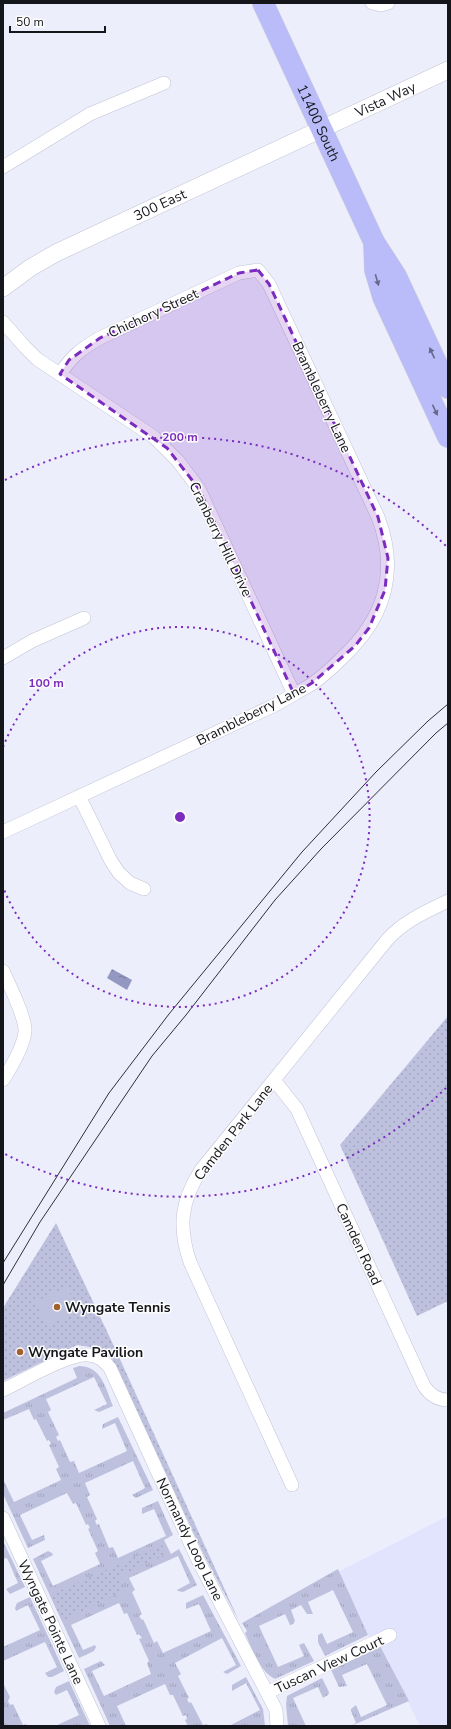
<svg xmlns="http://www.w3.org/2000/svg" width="451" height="1729" font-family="'Nunito Sans',sans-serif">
	<defs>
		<pattern id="grass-tufts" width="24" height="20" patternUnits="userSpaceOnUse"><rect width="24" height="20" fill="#bec1de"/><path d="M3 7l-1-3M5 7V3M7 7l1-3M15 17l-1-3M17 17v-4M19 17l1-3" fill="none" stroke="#a2a5be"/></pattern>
		<pattern id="park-dots" width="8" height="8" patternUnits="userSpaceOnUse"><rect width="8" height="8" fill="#bec1de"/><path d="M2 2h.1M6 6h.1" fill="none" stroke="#a2a5be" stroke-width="1.8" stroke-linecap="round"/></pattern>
		<pattern id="water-ripples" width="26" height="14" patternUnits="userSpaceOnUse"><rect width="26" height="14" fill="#9398c2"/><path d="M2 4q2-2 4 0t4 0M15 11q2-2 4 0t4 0" fill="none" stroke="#777b9d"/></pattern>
	</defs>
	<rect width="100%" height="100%" fill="#eceefc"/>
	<path fill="#e1e4fc" d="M448,1516V1726H420L387,1658L380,1660L338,1572Z"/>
	<path fill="url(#grass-tufts)" d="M80,1366C102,1367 106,1389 113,1406L99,1412L94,1410L107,1404L94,1377L46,1399L51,1410L48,1412L59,1435L56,1437L58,1441L60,1440L70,1462L74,1461L79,1473L127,1451L115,1423L102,1429L103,1424L118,1417L153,1490L136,1498L132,1495L145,1488L133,1461L85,1483L90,1495L87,1497L97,1519L95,1521L97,1525L99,1524L109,1548L113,1547L118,1558L166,1536L154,1509L142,1514V1508L158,1501L173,1535L164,1540L171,1554L179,1549L197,1585L183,1592L178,1591L177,1590L190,1583L178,1556L129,1578L135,1590L132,1592L142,1614L139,1616L142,1620L143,1619L154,1643L157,1641L163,1653L211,1631L199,1604L186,1609V1603L203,1595L241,1666L227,1674L223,1672L236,1665L222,1638L175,1663L181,1674L178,1676L189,1698L187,1699L189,1703L191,1702L203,1725L207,1724L208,1726H188L185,1720L187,1719L186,1715L183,1716L173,1695H170L165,1684L117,1706L126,1726H110L84,1669L101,1661L105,1665L92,1671L104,1696L151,1674L147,1663L149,1661L139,1639L142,1638L139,1634L137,1635L127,1613L124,1614L119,1603L71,1625L83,1650L95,1645L96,1647L94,1651L79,1658L33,1559L48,1551L52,1553L53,1555L41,1561L53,1586L100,1564L95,1553L98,1551L88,1529L90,1528L88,1524L86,1525L76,1503L73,1504L67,1493L20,1515L32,1540L44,1535L45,1540L28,1548L3,1494V1479L14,1502L61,1480L56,1469L59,1467L49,1445L51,1444L49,1440L47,1441L36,1419L34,1420L29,1409L3,1420V1413L77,1378L73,1368Z
		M3,1541L25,1587L10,1594L6,1589L18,1583L7,1558L3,1559Z
		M338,1569L368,1635L325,1656L318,1642V1635L322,1633L327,1644L353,1632L333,1590L308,1602L313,1614H307L301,1605L291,1610L295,1621L293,1624L290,1625L285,1614L259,1626L278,1667L304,1656L299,1645L304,1643L314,1661L275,1679C259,1671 252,1648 245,1633L247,1631L242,1623Z
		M30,1597L64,1671L52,1677H48L45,1673L57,1667L45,1642L3,1661V1647L40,1630L28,1605L16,1611L15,1608L17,1603Z
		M380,1646L409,1701L351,1726L356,1723L351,1711V1709L356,1705L361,1717L387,1705L367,1664L342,1675L347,1686L339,1687L331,1670Z
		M246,1677L263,1709L265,1726H229L260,1710L246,1683L232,1691V1685Z
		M322,1678L329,1692L328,1695L323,1698L318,1687L293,1698L306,1726H288L286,1704L287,1696Z
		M69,1681L90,1726H55L79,1715L67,1690L56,1695L54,1692L56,1687Z
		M3,1683L10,1697L8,1701L10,1705L13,1704L23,1725L26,1724V1726H3Z"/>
	<path fill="url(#park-dots)" d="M448,1016V1301L417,1316L340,1145Z
		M56,1223L119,1357L239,1621L204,1555L112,1359L96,1348L77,1345L3,1381V1308Z
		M162,1545L167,1554L117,1577L124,1591L62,1621L50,1595Z"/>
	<path fill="#bec1de" d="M67,1287L78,1312L46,1326L35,1302Z"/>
	<path fill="url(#water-ripples)" d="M112,969L132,980L127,990L107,978Z"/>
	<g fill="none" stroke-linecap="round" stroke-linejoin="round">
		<defs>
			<path id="minor" d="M372,3L381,5L388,3
				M3,167L90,114L164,83
				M3,322L25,347L37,359L154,437L178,461L199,489L206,504L294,694
				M3,658L32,641L84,618
				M79,796L111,861L119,873L130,883L144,889
				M3,832L275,705C287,698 300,691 312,684C323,676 333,667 342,658C385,618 399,572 378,517L269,284L258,270L239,273L100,338C81,349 72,356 60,374
				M3,971C9,984 26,1018 25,1032C23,1048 12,1066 3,1080
				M274,1080L297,1109L424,1386C430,1395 437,1400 448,1400
				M3,1390C22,1381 71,1352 89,1355C99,1356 104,1361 110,1368L198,1560L276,1710L277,1726
				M292,1485L190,1262C178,1227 181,1201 201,1170L387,940C404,921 425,912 448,901
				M3,1518L99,1726
				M268,1692L390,1635"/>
			<g id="tertiary">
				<path id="s1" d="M3,288L30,268L56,253L448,70"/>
			</g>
			<g id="primary">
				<path id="s2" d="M263,3L374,242L396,276L448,388"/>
				<path d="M374,242L375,270L383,297L448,437"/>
			</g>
		</defs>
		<use href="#minor" stroke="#c1c3d4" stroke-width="14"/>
		<use href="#tertiary" stroke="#c1c3d4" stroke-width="18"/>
		<use href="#primary" stroke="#d0d0d2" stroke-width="22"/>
		<use href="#minor" stroke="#fff" stroke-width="13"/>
		<use href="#tertiary" stroke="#fff" stroke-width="17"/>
		<use href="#primary" stroke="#b9bcf9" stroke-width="21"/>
		<path stroke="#2e2f36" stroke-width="1" d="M3,1263L109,1093L169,1014L302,852L376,772L428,721L448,704
			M3,1285L40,1222L152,1056L186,1015L275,900L321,849L436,733L448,723"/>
	</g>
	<defs><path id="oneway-solid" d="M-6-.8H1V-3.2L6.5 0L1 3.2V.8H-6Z"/></defs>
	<g fill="#67698a">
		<use href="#oneway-solid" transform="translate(377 280) rotate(74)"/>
		<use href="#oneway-solid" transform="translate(432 353) rotate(-115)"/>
		<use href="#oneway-solid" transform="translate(435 410) rotate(65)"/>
	</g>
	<path fill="#7b2cbf" fill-opacity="0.2" stroke="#7b2cbf" stroke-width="3" stroke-dasharray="8 5" stroke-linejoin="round" d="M258,270L269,284L378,517L388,558L385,590L369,628L355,646L312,683L294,694L199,489L167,448L60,374L69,360L100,338L239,273Z"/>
	<g fill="none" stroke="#7b2cbf" stroke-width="2" stroke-dasharray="2 4">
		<path d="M3 747A190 190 0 1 1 3 887"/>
		<path d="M446 1088A380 380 0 0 1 5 1154M5 480A380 380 0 0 1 446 546"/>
	</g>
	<g fill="#a3612e" stroke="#fcfcfc" stroke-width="1.5">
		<circle cx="57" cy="1307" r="4"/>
		<circle cx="20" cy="1352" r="4"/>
	</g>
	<g text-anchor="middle" stroke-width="3" stroke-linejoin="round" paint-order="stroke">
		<g font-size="14" fill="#15161c" stroke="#fcfcfc">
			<text dy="5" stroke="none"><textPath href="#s1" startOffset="427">Vista Way</textPath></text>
			<text dy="5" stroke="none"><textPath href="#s2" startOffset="132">11400 South</textPath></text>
			<text dy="5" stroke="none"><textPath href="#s1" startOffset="178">300 East</textPath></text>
			<text transform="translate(153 313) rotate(-25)" y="5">Chichory Street</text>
			<text transform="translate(322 397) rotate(65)" y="5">Brambleberry Lane</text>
			<text transform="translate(221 539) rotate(64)" y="5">Cranberry Hill Drive</text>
			<text transform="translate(251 714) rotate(-27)" y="5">Brambleberry Lane</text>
			<text transform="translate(233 1132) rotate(-52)" y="5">Camden Park Lane</text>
			<text transform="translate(359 1244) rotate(65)" y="5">Camden Road</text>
			<text transform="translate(190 1539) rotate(64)" y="5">Normandy Loop Lane</text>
			<text transform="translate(51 1622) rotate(65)" y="5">Wyngate Pointe Lane</text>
			<text transform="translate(329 1664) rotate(-25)" y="5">Tuscan View Court</text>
		</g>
		<g font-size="14" font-weight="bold" fill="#15161c" stroke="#fcfcfc" text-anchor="start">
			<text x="65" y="1312">Wyngate Tennis</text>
			<text x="28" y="1357">Wyngate Pavilion</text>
		</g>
	</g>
	<circle cx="180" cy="817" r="6" fill="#7b2cbf" stroke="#fcfcfc" stroke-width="2"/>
	<g font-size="12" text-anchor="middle" font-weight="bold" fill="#7b2cbf" stroke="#fcfcfc" stroke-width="3" stroke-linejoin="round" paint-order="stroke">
		<text x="180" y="441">200 m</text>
		<text x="46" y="687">100 m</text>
	</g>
	<rect width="451" height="1729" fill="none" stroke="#15161c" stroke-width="8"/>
	<path d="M10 26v6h95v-6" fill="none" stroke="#15161c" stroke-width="2"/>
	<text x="16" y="26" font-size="12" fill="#15161c" stroke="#fcfcfc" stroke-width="3" paint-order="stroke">50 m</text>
</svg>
